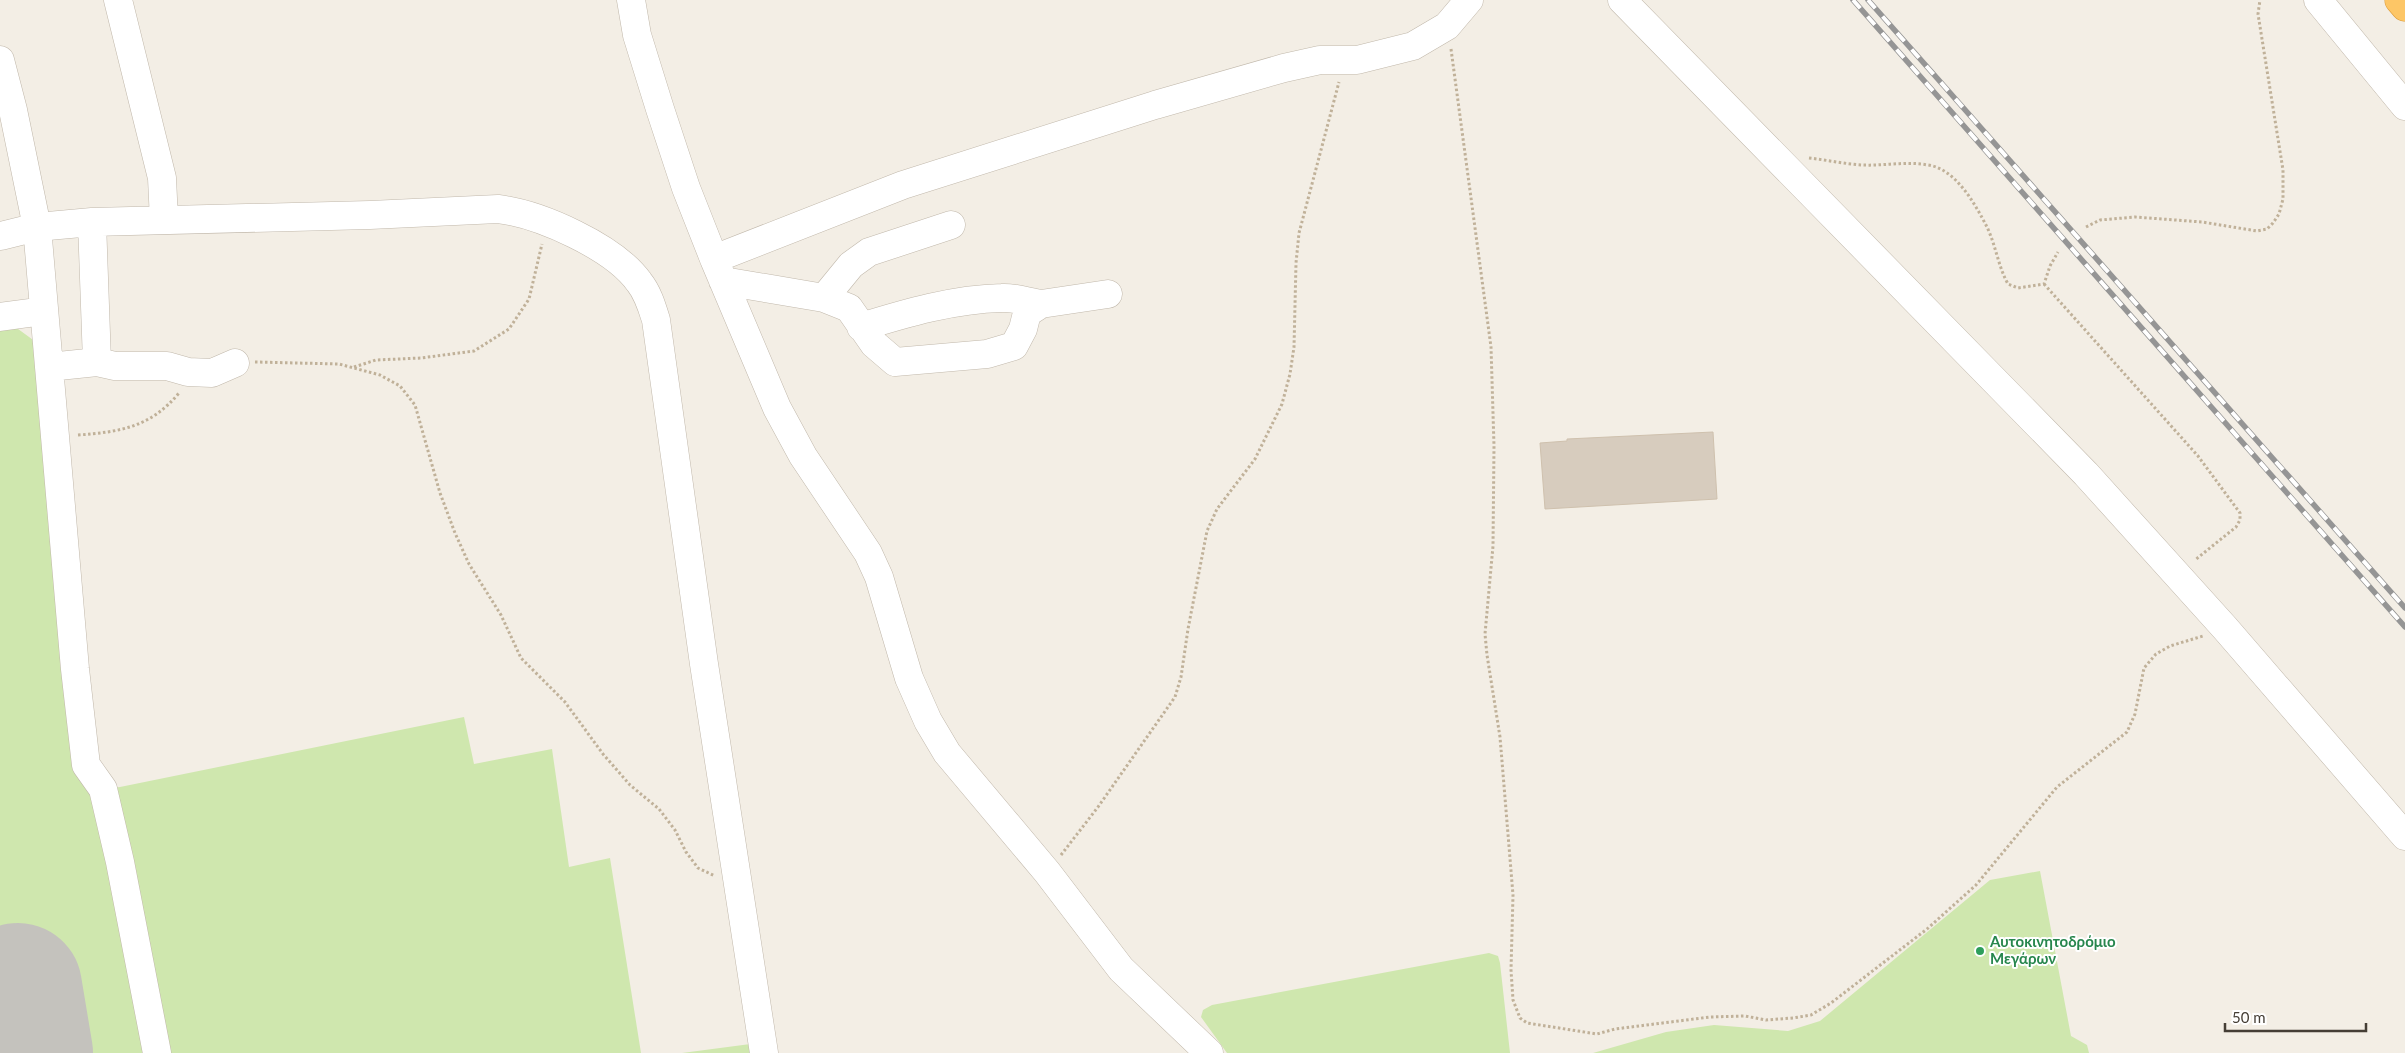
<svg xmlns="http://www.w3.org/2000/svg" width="2405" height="1053" font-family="Lato,sans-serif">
	<rect width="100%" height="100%" fill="#f3eee5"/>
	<path fill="#cfe7ae" d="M0,326H14L40,345L96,790L120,787L464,717L474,764L552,749L569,867L610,858L641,1053H84L66,951L0,963Z
		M2040,871L2071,1036L2087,1045L2089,1053H1593L1666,1032L1714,1025L1788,1031L1820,1021L1990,880Z
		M1489,953L1498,956L1500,963L1510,1053H1227L1201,1017L1203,1010L1212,1005Z
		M758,1043L760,1053H682Z"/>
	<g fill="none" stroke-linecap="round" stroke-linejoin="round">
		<path stroke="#c4c2bd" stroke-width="51" d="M0,1025L24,1020"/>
		<path stroke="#c4c2bd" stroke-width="128" d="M18,987L29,1053"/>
	</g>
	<path fill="#d7ccbe" stroke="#cfc1ae" d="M1713,432L1717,499L1545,509L1540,443L1567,441V439Z"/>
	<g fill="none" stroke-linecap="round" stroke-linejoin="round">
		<defs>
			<path id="minor" d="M118,0L162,178L164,220
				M631,0L637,35L660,109L686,188L714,259L777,408L803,456L868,553L879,577L909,678L928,721L947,753L1047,872L1121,969L1209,1053
				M1622,0L2086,474L2225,628L2405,836
				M2318,0L2405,106
				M0,60L13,110L37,227L75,669L86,765L103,789L120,862L157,1053
				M1,236L37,227L92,222L370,215L498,209C540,214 614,247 639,282C648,293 652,307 656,320L704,664L764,1053
				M714,259L903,185L1155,105L1284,68L1320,60H1357L1413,46L1447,26L1469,0
				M723,281L824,298L849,308L874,344L895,362L987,354L1014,346L1023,329L1027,313L1041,304L1108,294
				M824,298L851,265L869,252L951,225
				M0,317L44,311
				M861,327C906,313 954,299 1002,298C1014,297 1028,302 1041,304
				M97,362L115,366H167L188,372L212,373L235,363
				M49,367L97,362L92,222"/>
			<path id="highway" d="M2399,0L2405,7"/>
		</defs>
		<use href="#minor" stroke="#c1b8ab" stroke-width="29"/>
		<use href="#highway" stroke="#dc9a36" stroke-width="29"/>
		<path stroke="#c0b199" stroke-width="3" stroke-dasharray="2.5 2.5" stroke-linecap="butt" d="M1451,49L1491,347L1494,446L1493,546L1485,634L1487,655L1500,737L1513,895L1511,970L1513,1000L1520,1018L1527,1023L1597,1034L1615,1029L1710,1017L1745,1016L1766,1020L1793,1018L1811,1015L1831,1003L1927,929L1976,885L2057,787L2127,732L2135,714L2144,668L2156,654L2170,646L2203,636
			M1809,158C1827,160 1845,164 1862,165C1884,166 1906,161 1928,165C1956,169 1975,204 1987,227C1996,246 1998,266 2008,284L2018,288L2044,284L2050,266L2058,252
			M2086,227L2100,220L2135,217L2202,222L2257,231L2267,229L2273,223L2279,214L2283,199V170L2258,14L2260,0
			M2044,284L2198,456L2240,513V520L2236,527L2195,560
			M255,362L339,364L380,375L400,386L415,405L440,493L455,533L469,564L501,615L521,658L565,702L603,754L630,785L659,809L675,830L686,852L698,868L715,876
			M354,367L376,360L421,358L474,351L509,329L529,299L542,244
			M78,435C120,432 151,427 179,393
			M1061,855L1098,807L1175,697L1181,677L1188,629L1207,531L1217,509L1255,459L1282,404L1290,374L1294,347L1296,263L1299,233L1339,82"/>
		<use href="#minor" stroke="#fff" stroke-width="28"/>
		<use href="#highway" stroke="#fdc666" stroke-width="28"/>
		<defs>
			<path id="rail" d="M1853,0L2405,627
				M1868,0L2405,608"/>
		</defs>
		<use href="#rail" stroke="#959595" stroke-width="5.5"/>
		<use href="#rail" stroke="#fff" stroke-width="4" stroke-dasharray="11" stroke-linecap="butt"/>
	</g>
	<circle fill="#2e9e5b" stroke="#fff" stroke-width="2" cx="1980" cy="951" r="5"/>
	<g text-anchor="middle" stroke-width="4" stroke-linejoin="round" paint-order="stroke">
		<g font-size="15" font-weight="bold" fill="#27864d" stroke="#fff" text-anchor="start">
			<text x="1990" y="947">Αυτοκινητοδρόμιο<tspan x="1990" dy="17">Μεγάρων</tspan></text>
		</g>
	</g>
	<path d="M2225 1023v8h141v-8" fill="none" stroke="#453e35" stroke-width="2.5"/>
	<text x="2232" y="1023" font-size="15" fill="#453e35" stroke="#ffffff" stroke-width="4" paint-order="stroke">50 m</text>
</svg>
